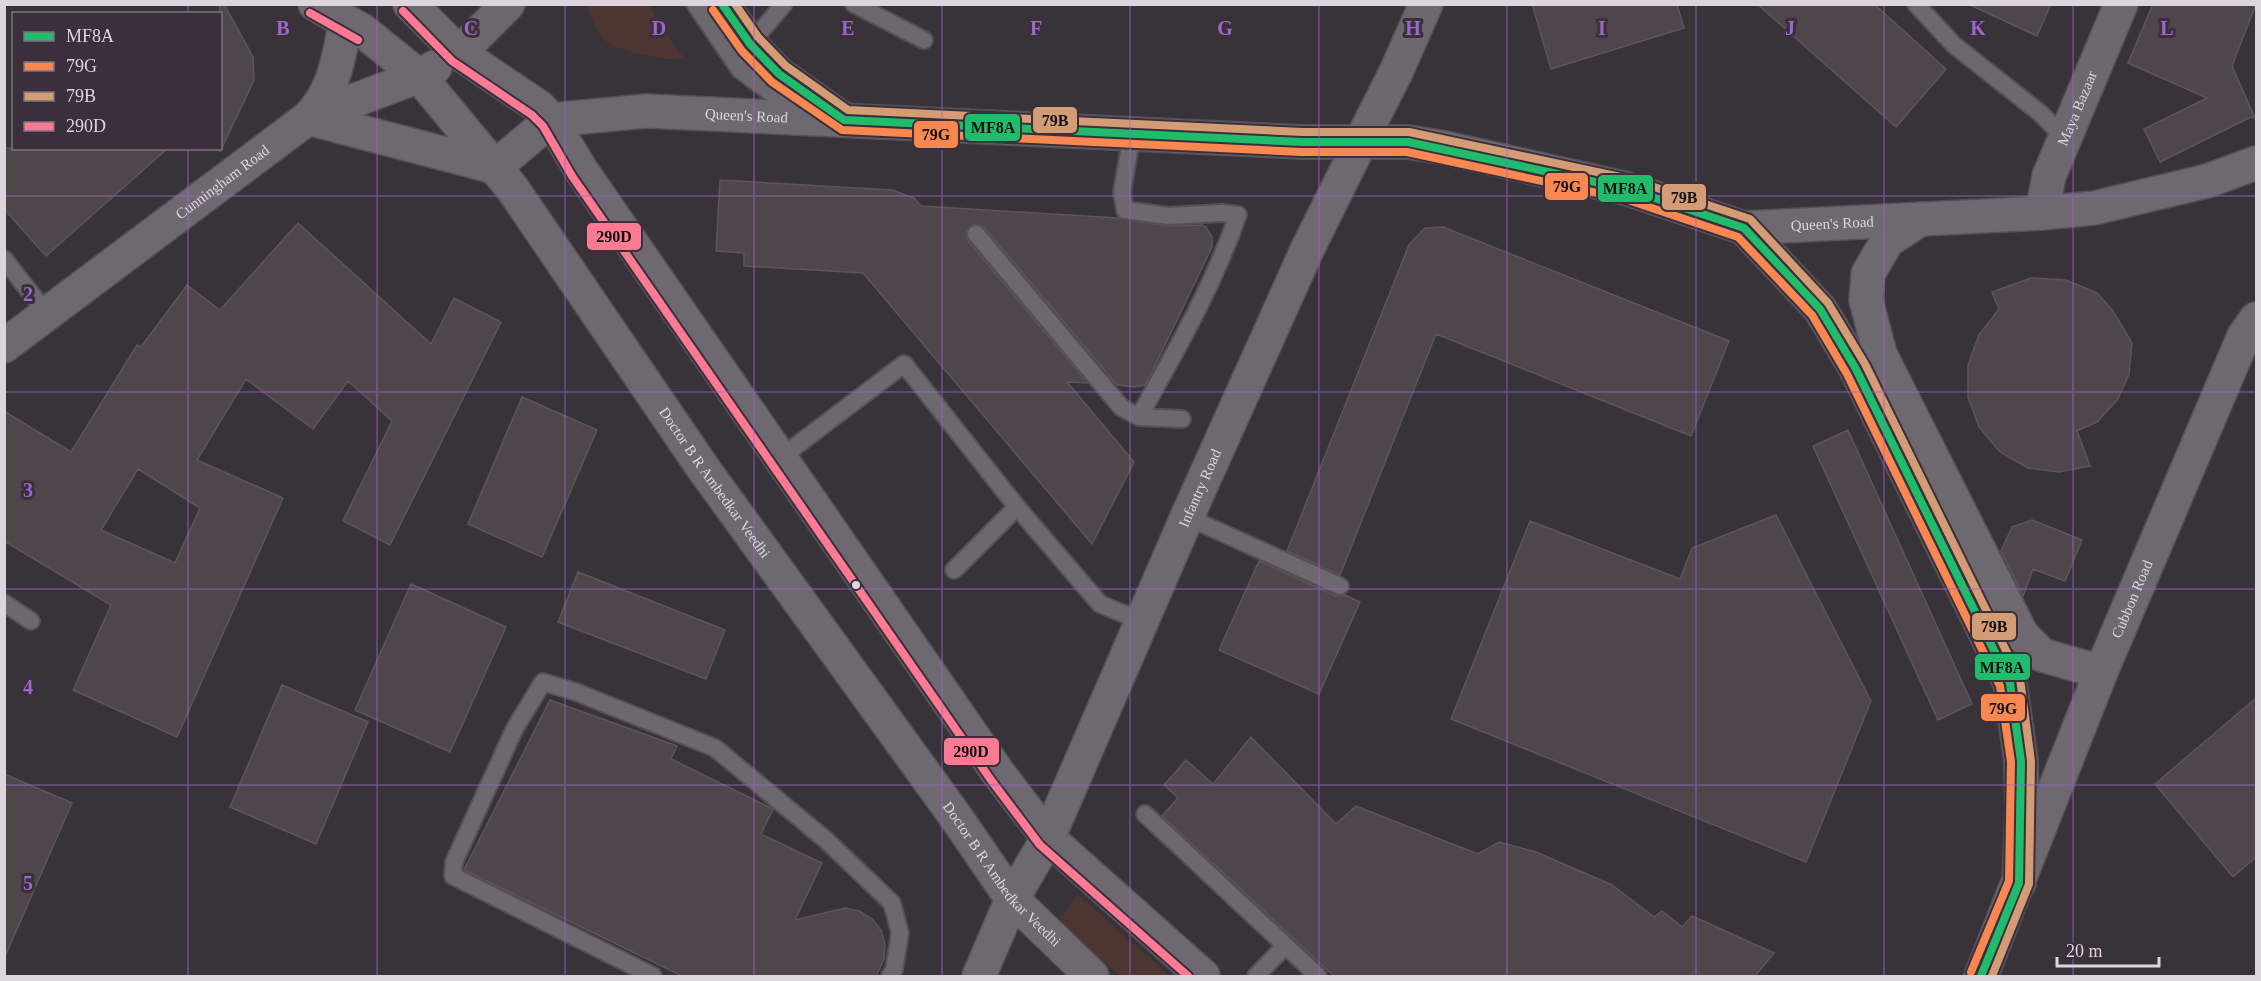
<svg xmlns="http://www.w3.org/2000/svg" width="2261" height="981" font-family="Georgia,serif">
	<rect width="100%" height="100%" fill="#383239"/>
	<path fill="#4d3632" d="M587,5H650L656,20L684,58C670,61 660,58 646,55C610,47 598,44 587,5Z
		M1077,894L1170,976H1120L1059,922Z"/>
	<path fill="#4f464c" stroke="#5c555a" stroke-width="1.5" fill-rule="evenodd" d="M220,4H224L253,57L254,80L220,152Z
		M1532,4H1677L1684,28L1551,69Z
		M1757,4H1874L1946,69L1896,127Z
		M1968,4H2051L2037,36Z
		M2153,4H2256L2232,66L2255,118L2251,117L2160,162L2144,129L2207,98L2128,63Z
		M4,148H168L46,256L4,209Z
		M720,180L892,190L914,198L921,206L1118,218L1167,226L1202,225L1206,227L1212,237V247L1151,374L1145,385L1135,387L1117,385L984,227L974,224L966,231L968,241L1088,383L1067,382L1134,462L1092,544L863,273L744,266V253L716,251Z
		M298,223L431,344L454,298L501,322L390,545L343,521L392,421L348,381L313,429L246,379L197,460L283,498L177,737L73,690L111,605L4,541V411L71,452L137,345L141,347L187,285L220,310ZM138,469L200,508L175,563L101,530Z
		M1443,227L1729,341L1691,436L1436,334L1340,575L1287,551L1409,245L1425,228Z
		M2031,278L2066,280L2097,293L2113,311L2132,343L2129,374L2118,399L2097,422L2077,431L2090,466L2059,472L2028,468L2000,452L1979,427L1968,397V365L1979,335L1999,309L1992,292Z
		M522,397L597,430L542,557L468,524Z
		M1848,430L1972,704L1938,720L1813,446Z
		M1776,515L1871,701L1806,862L1451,719L1530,521L1680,579L1692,548Z
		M2032,520L2082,540L2065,581L2033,569L2023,596L2001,551L2012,527Z
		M1259,561L1336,596L1345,595L1360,602L1319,694L1219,650Z
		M578,572L725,630L706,679L558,622Z
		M411,584L506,627L450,752L355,710Z
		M282,685L368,722L316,844L230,807Z
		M2256,698V857L2233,877L2155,784Z
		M550,700L677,746L671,759L773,809L761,834L822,863L795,920L845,908L859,911L872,919L881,930L885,944L884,959L876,976H682L464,870Z
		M1251,737L1336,824L1356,806L1478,854L1499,842L1536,852L1612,885L1654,917L1662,911L1682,927L1692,916L1774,953L1755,976H1334L1162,816L1178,798L1164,785L1186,760L1213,784Z
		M4,774L72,803L4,959Z"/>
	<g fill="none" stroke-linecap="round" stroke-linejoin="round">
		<defs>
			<path id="service" d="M695,4L740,70L798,113
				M854,4L924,40
				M1916,4L1954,45L2040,113L2064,137
				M750,44L784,4
				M1132,134L1122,192L1125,210L1168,216L1222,213L1238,215C1213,286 1176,351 1139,417
				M976,234L1122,408L1139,417L1182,419
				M4,259L47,314
				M780,458L904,364L1017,507L1100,604L1141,621
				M1187,517L1340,586
				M954,570L1017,507
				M4,603L31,621
				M1145,814L1318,976
				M653,976L453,876L454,862L515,728L543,682L576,692L715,748L826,840L892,903L900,933L894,970L890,976
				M1256,976L1285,946"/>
			<g id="minor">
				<path id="s1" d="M2042,213L2049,176L2121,4"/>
			</g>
			<path id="tertiary" d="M722,4L750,44L779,74L844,120
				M459,53L508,4
				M1360,143L1396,72L1426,4"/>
			<g id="primary">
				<path id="s2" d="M315,4L363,31L419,76L512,188L703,468L958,820L1012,899L1092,976"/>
				<path d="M410,4L459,53L539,107L551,120L581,170L999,774L1048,838L1203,976"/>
				<path d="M308,118L495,167"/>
				<path d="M308,118C335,91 338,58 346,22"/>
				<path id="s3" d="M551,120L646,111L1302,142H1408L1445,148L1628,189L1744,228L2042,213L2094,208L2207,181L2256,163"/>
				<path d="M495,167L551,120"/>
				<path d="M1921,219L1887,241L1868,274L1866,300L1880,354L2022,635L2042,655L2101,672"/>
				<path d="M1744,228L1820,309L1856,369L2010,683L2021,761L2022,811L2019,883"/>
				<path id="s4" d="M4,346L308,118L419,76L435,67"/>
				<path id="s5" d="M979,976L1012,899L1048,838L1187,517L1307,250L1360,143"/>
				<path id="s6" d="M1981,976L2101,672L2244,336L2256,319"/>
			</g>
		</defs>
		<use href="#service" stroke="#554f56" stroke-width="20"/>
		<use href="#minor" stroke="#554f56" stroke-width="36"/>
		<use href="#tertiary" stroke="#554f56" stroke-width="36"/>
		<use href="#primary" stroke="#554f56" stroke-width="36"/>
		<use href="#service" stroke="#6d686d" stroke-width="16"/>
		<use href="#minor" stroke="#6d686d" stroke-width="33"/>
		<use href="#tertiary" stroke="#6d686d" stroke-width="33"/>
		<use href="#primary" stroke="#6e6871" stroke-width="33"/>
		<defs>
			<path id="bus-1" d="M722,4L750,44L779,74L844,120L1302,142H1408L1628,189L1744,228L1820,309L1856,369L2010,683L2021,761L2019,883L1981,976"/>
			<path id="bus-2" d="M713,10L742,51L772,82L842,130L1301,152H1407L1625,199L1738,237L1812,315L1847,374L2000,686L2011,762L2009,881L1971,972"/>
			<path id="bus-3" d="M735,4L758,37L786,66L848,110L1302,132H1409L1630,179L1750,219L1828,303L1865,364L2020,679L2031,761L2029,884L1992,976"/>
			<path id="bus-4" d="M403,11L452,61L532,115L543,126L572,176L991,780L1040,845L1188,976
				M310,13L358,40"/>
		</defs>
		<use href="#bus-1" stroke="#3b2f3c" stroke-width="12"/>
		<use href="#bus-2" stroke="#3b2f3c" stroke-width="12"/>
		<use href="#bus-3" stroke="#3b2f3c" stroke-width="12"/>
		<use href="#bus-4" stroke="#3b2f3c" stroke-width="12"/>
		<use href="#bus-1" stroke="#20bc6c" stroke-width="8"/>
		<use href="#bus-2" stroke="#f88751" stroke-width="8"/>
		<use href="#bus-3" stroke="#d39c74" stroke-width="8"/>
		<use href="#bus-4" stroke="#fe7a93" stroke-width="8"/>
	</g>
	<path fill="none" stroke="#9d67ca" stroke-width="1.5" stroke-opacity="0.55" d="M188,4V14M377,4V976M565,4V976M754,4V976M942,4V976M1130,4V976M1319,4V976M1507,4V976M1696,4V976M1884,4V976M2073,4V976M188,148V976M4,196H2256M4,392H2256M4,589H2256M4,785H2256"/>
	<circle fill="#ddd5de" stroke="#3b2f3c" stroke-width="2" cx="856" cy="585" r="5"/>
	<g text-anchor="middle" stroke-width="6" stroke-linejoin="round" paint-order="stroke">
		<g font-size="15" fill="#ddd5de" stroke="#3b2f3c">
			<text dy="5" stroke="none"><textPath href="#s1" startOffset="111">Maya Bazaar</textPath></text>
			<text dy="5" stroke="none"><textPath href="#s3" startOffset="196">Queen's Road</textPath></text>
			<text dy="5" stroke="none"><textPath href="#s4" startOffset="273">Cunningham Road</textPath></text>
			<text dy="5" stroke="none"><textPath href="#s3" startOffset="1294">Queen's Road</textPath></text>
			<text dy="5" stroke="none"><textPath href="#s2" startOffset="630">Doctor B R Ambedkar Veedhi</textPath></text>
			<text dy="5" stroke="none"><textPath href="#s5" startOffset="536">Infantry Road</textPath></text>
			<text dy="5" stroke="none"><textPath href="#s6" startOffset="406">Cubbon Road</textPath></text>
			<text dy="5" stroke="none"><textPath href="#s2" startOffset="1116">Doctor B R Ambedkar Veedhi</textPath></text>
		</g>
	</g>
	<g font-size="20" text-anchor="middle" font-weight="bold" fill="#9d67ca" stroke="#3b2f3c" stroke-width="6" stroke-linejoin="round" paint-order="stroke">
		<text x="283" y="35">B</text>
		<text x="471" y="35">C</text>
		<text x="659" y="35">D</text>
		<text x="848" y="35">E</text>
		<text x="1036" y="35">F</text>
		<text x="1225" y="35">G</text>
		<text x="1413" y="35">H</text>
		<text x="1602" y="35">I</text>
		<text x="1790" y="35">J</text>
		<text x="1978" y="35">K</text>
		<text x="2167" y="35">L</text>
		<text x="28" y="301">2</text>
		<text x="28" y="497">3</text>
		<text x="28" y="694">4</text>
		<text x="28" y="890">5</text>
	</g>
	<g stroke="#3b2f3c" stroke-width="2">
		<rect x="1032" y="106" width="46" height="28" rx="6" fill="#d39c74"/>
		<rect x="964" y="113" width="57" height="29" rx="6" fill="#20bc6c"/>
		<rect x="913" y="120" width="46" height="29" rx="6" fill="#f88751"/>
		<rect x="1544" y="172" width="45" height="29" rx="6" fill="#f88751"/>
		<rect x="1597" y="174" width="57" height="29" rx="6" fill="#20bc6c"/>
		<rect x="1661" y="183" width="46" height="28" rx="6" fill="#d39c74"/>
		<rect x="586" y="222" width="56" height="29" rx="6" fill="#fe7a93"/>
		<rect x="1971" y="612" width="46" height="29" rx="6" fill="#d39c74"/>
		<rect x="1974" y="653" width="57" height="28" rx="6" fill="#20bc6c"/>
		<rect x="1980" y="693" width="46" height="29" rx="6" fill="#f88751"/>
		<rect x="943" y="737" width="57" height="29" rx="6" fill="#fe7a93"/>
	</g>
	<g font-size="16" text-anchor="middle" font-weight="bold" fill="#111">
		<text x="1055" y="126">79B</text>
		<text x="993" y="133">MF8A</text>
		<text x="936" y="140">79G</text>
		<text x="1567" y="192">79G</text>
		<text x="1625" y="194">MF8A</text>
		<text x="1684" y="203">79B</text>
		<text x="614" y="242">290D</text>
		<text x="1994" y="632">79B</text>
		<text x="2002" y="673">MF8A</text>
		<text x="2003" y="714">79G</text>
		<text x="971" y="757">290D</text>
	</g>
	<rect width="2261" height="981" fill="none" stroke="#ddd5de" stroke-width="12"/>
	<rect x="12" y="12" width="210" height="138" fill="#3b2f3c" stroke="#7c717d" stroke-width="1.5"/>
	<rect x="24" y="32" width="30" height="9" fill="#20bc6c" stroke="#7c717d" stroke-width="1.5"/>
	<text x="66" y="42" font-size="18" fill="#ddd5de">MF8A</text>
	<rect x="24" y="62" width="30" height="9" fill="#f88751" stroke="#7c717d" stroke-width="1.5"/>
	<text x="66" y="72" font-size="18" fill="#ddd5de">79G</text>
	<rect x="24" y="92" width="30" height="9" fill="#d39c74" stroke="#7c717d" stroke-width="1.5"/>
	<text x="66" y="102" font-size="18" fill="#ddd5de">79B</text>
	<rect x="24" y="122" width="30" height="9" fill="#fe7a93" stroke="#7c717d" stroke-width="1.5"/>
	<text x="66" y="132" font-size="18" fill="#ddd5de">290D</text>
	<path d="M2057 957v9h102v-9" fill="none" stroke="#ddd5de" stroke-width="3"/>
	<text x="2066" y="957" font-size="18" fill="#ddd5de" stroke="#3b2f3c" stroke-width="4.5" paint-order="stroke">20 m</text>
</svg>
